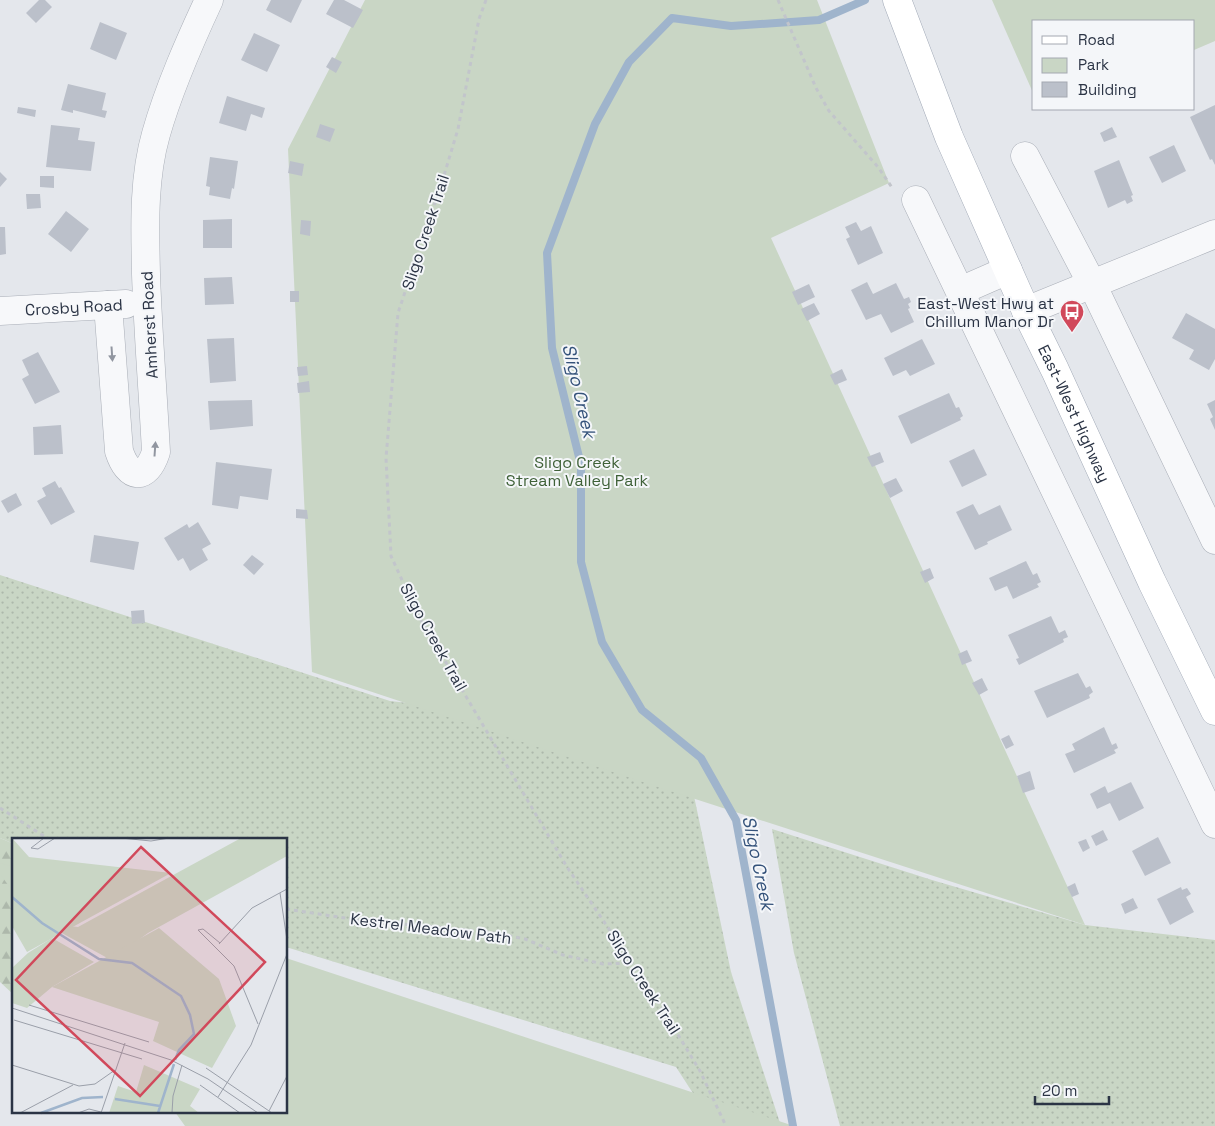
<svg xmlns="http://www.w3.org/2000/svg" width="1215" height="1126" font-family="'Space Grotesk',sans-serif">
	<defs>
		<pattern id="grass-dots" width="8" height="8" patternUnits="userSpaceOnUse" patternTransform="scale(1.25)"><rect width="8" height="8" fill="#c9d6c5"/><path d="M2 2h.1M6 6h.1" fill="none" stroke="#adb8ab" stroke-width="1.8" stroke-linecap="round"/></pattern>
		<pattern id="forest-firs" width="22" height="20" patternUnits="userSpaceOnUse" patternTransform="scale(1.25)"><rect width="22" height="20" fill="#c9d6c5"/><path d="M5 1l3.5 6h-7zM16 11l3.5 6h-7z" fill="#adb8ab"/></pattern>
	</defs>
	<rect width="100%" height="100%" fill="#e4e7ec"/>
	<path fill="url(#grass-dots)" d="M0,575L390,701L509,714L686,758L731,972L781,1126L709,1118L676,1067L286,947V840H14V844L0,838Z
		M772,829L932,880L1085,925L1215,940V1126H840L794,953Z"/>
	<path fill="url(#forest-firs)" d="M0,838L14,844V995L0,982Z"/>
	<path fill="#c9d6c5" d="M365,0H817L889,183L771,238L1085,925L658,787L312,672L288,149Z
		M992,0H1215V41L1194,50V21H1034V95Z
		M0,863L14,867V893L0,874Z
		M286,958L794,1126H185L175,1112H286Z"/>
	<g fill="none" stroke-linecap="round" stroke-linejoin="round">
		<path stroke="#9fb4cc" stroke-width="8" d="M793,1126L736,820L701,758L642,710L602,642L581,562V465L552,348L547,253L595,124L629,62L672,18L731,26L819,20L865,0"/>
	</g>
	<path fill="#bbc0ca" d="M39,0H45L52,7L36,23L26,13Z
		M271,0H302L291,23L266,10Z
		M334,0H344L363,10L353,28L326,14Z
		M100,22L127,33L116,60L90,49Z
		M254,33L280,45L267,72L241,60Z
		M332,57L342,62L336,73L326,67Z
		M68,84L106,93L102,110L107,111L105,118L73,110V113L61,110Z
		M227,96L265,108L262,118L251,114L246,131L219,123Z
		M1215,105V165L1212,159L1210,160L1190,117Z
		M18,107L36,110L35,117L17,113Z
		M320,124L335,129L330,142L316,137Z
		M51,125L80,128L78,140L95,142L91,171L46,167Z
		M1112,127L1117,137L1104,142L1100,133Z
		M1174,145L1186,171L1162,183L1149,157Z
		M210,157L238,161L234,189L232,188L230,199L209,195L210,187L206,186Z
		M1119,160L1133,195L1131,196L1133,201L1127,204L1125,200L1108,208L1094,171Z
		M290,161L304,164L302,176L288,173Z
		M0,172L7,179L0,187Z
		M40,176H54V188L40,187Z
		M26,194H40L41,208L27,209Z
		M66,211L89,229L71,252L48,234Z
		M232,219V248H203V220Z
		M301,220L311,221L310,236L300,234Z
		M856,222L861,231L871,226L883,253L858,265L846,239L850,237L845,227Z
		M0,227H5L6,254L0,255Z
		M232,277L234,304L205,305L204,278Z
		M867,282L873,294L896,283L904,299L909,297L911,302L908,304L910,308L908,309L914,322L891,333L881,314L866,320L851,290Z
		M809,284L815,297L798,305L792,292Z
		M290,291H299V302H290Z
		M814,303L820,314L807,321L801,309Z
		M1186,313L1215,329V359L1209,370L1189,359L1194,350L1172,338Z
		M234,338L236,381L210,383L207,339Z
		M922,339L935,364L910,376L906,370L893,376L884,358Z
		M38,352L60,392L35,404L22,379L29,375L22,360Z
		M307,366L308,375L298,376L297,367Z
		M842,369L847,380L835,385L830,375Z
		M309,381L310,392L298,393L297,383Z
		M949,393L956,408L959,407L963,416L960,418L961,420L911,444L898,416Z
		M252,400L253,426L210,430L208,401Z
		M1215,400V430L1210,419L1213,417L1207,404Z
		M61,425L63,454L34,455L33,427Z
		M974,449L987,475L962,487L949,461Z
		M880,452L884,462L872,467L867,457Z
		M216,462L272,469L268,500L240,496L238,509L212,505Z
		M896,478L903,491L890,498L883,484Z
		M55,481L59,488L61,487L75,512L51,525L37,501L46,496L42,488Z
		M16,493L22,505L8,513L1,501Z
		M973,504L979,515L1000,505L1012,530L987,542L988,544L975,550L956,512Z
		M296,509L307,510L308,519L296,518Z
		M198,522L211,544L202,549L208,560L190,571L183,558L178,561L164,538L187,524L189,528Z
		M94,535L139,542L134,570L90,562Z
		M252,555L264,564L254,575L243,565Z
		M1026,561L1033,575L1037,573L1041,582L1037,584L1039,587L1013,599L1007,586L995,591L989,578Z
		M930,568L934,578L925,583L920,572Z
		M144,610L145,623L132,624L131,611Z
		M1051,616L1059,633L1065,630L1068,637L1063,639L1064,642L1019,665L1016,659L1019,658L1008,635Z
		M967,650L972,661L962,665L958,654Z
		M1078,673L1086,688L1090,686L1093,692L1089,695L1090,698L1047,718L1034,691Z
		M982,678L988,690L979,695L972,683Z
		M1104,727L1112,745L1116,743L1118,748L1114,750L1116,753L1074,773L1065,754L1075,750L1072,744Z
		M1009,735L1014,745L1006,749L1001,739Z
		M1030,771L1035,789L1023,793L1017,776Z
		M1131,782L1144,808L1119,821L1110,803L1097,809L1090,794L1105,786L1108,793Z
		M1103,830L1108,840L1096,846L1091,836Z
		M1158,837L1171,863L1145,876L1132,851Z
		M1086,839L1090,848L1083,852L1078,842Z
		M1075,883L1079,894L1072,897L1067,887Z
		M1181,887L1182,890L1187,888L1191,894L1186,897L1194,912L1170,925L1157,899Z
		M1133,898L1138,908L1125,914L1121,904Z"/>
	<g fill="none" stroke-linecap="round" stroke-linejoin="round">
		<defs>
			<g id="minor">
				<path d="M1025,156L1092,284L1215,540"/>
				<path d="M916,200L1215,824"/>
				<path d="M960,291L1008,270"/>
				<path d="M108,305L119,451C128,479 146,482 156,452C153,393 148,334 146,274C145,228 143,179 156,134C169,88 189,43 209,0"/>
				<path id="s1" d="M0,311L126,304"/>
				<path d="M1026,311L1215,234"/>
			</g>
			<g id="major">
				<path id="s2" d="M897,0L949,137L1026,311L1055,370L1152,582L1215,711"/>
			</g>
		</defs>
		<use href="#minor" stroke="#a9aeb7" stroke-width="29"/>
		<use href="#major" stroke="#a3abb8" stroke-width="29"/>
		<path stroke="#c2c5cb" stroke-width="3" stroke-dasharray="4 4" stroke-linecap="butt" d="M486,0L479,19L458,129L442,182L398,313L386,458L391,556L419,617L567,867L657,1000L700,1071L726,1126
			M778,0L816,88L829,111L878,167L893,189
			M0,808L50,840
			M286,909L358,920L489,932L525,939L563,955L603,964L633,963"/>
		<use href="#minor" stroke="#f7f8fa" stroke-width="28"/>
		<use href="#major" stroke="#fff" stroke-width="28"/>
	</g>
	<defs><path id="oneway-solid" d="M-6-.8H1V-3.2L6.5 0L1 3.2V.8H-6Z" transform="scale(1.25)"/></defs>
	<g fill="#9196a0">
		<use href="#oneway-solid" transform="translate(112 354) rotate(86)"/>
		<use href="#oneway-solid" transform="translate(155 449) rotate(-86)"/>
	</g>
	<defs>
		<symbol id="bus-pin" viewBox="-11 -11 22 30"><path d="M0 17L-7.5 6A9.5 9.5 0 1 1 7.5 6Z" fill="#d1495b" stroke="#f4f6f9"/><path d="M-5-6H5V4H4V6H2V4H-2V6H-4V4H-5ZM-3.5-4V0h7V-4ZM-3.5 1.2v1.5H-2V1.2ZM2 1.2v1.5H3.5V1.2Z" fill="#fff"/></symbol>
	</defs>
	<g fill-rule="evenodd">
		<use href="#bus-pin" x="1058" y="298" width="28" height="38"/>
	</g>
	<g text-anchor="middle" stroke-width="4" stroke-linejoin="round" paint-order="stroke">
		<g font-size="16" fill="#2b3445" stroke="#f4f6f9">
			<text transform="translate(425 232) rotate(-72)" y="6">Sligo Creek Trail</text>
			<text dy="6" stroke="none"><textPath href="#s1" startOffset="74">Crosby Road</textPath></text>
			<text transform="translate(149 325) rotate(-93)" y="6">Amherst Road</text>
			<text dy="6" stroke="none"><textPath href="#s2" startOffset="450">East-West Highway</textPath></text>
			<text transform="translate(434 637) rotate(61)" y="6">Sligo Creek Trail</text>
			<text transform="translate(431 928) rotate(7)" y="6">Kestrel Meadow Path</text>
			<text transform="translate(644 982) rotate(57)" y="6">Sligo Creek Trail</text>
		</g>
		<g font-size="16" fill="#2b3445" stroke="#f4f6f9" text-anchor="end">
			<text x="1054" y="309">East-West Hwy at<tspan x="1054" dy="18">Chillum Manor Dr</tspan></text>
		</g>
		<g font-size="16" fill="#3f6138" stroke="#f4f6f9">
			<text x="577" y="468">Sligo Creek<tspan x="577" dy="18">Stream Valley Park</tspan></text>
		</g>
		<g font-size="18" font-style="italic" fill="#34527a" stroke="#f4f6f9">
			<text transform="translate(579 391) rotate(77)" y="6">Sligo Creek</text>
			<text transform="translate(758 863) rotate(78)" y="6">Sligo Creek</text>
		</g>
	</g>
	<g transform="translate(12 838)">
		<rect width="275" height="275" fill="#e4e7ec"/>
		<path d="M229,0H275V18L136,95L99,122L48,94L57,88L66,89ZM40,100L82,124L40,149L15,170L0,165V130L16,115Z" fill="#c9d6c5"/>
		<path d="M0,0L17,19L159,35L15,114L0,88ZM147,90L207,141L224,188L200,230L141,203L147,184L40,149ZM132,227L188,251L178,268L187,275H97L106,248L124,254Z" fill="#c9d6c5"/>
		<path fill="none" stroke="#9fb4cc" stroke-width="2.5" d="M0,59L30,85L87,121L120,125L169,158L178,177L182,196L167,212L163,222M103,261L148,268M29,275L70,260L91,259M146,275L162,226"/>
		<path fill="none" stroke="#9a9fa9" stroke-width="1" d="M109,0L139,3L157,0M19,10L26,11L43,0M19,10L32,0M268,55L275,102M208,105L191,91L186,92L222,128L246,186M207,106L240,70L275,51M17,167L137,204M0,170L159,222L196,241L246,275M2,182L130,221M0,227L67,248L83,246L103,232M194,230L260,275M188,247L228,275M206,259L239,207L275,116M257,273L275,238M8,275L61,247M66,275L77,271L89,274M89,275L113,205M160,275L161,258L170,227"/>
		<path fill="#d1495b" fill-opacity="0.15" stroke="#d1495b" stroke-width="2.5" d="M129,9L253,124L128,258L4,142Z"/>
		<rect width="275" height="275" fill="none" stroke="#2b3445" stroke-width="2.5"/>
	</g>
	<rect x="1032" y="20" width="162" height="90" fill="#f4f6f9" stroke="#a4a8b1"/>
	<rect x="1042" y="36" width="25" height="8" fill="#ffffff" stroke="#a4a8b1"/>
	<text x="1078" y="45" font-size="15" fill="#2b3445">Road</text>
	<rect x="1042" y="58" width="25" height="15" fill="#c9d6c5" stroke="#a4a8b1"/>
	<text x="1078" y="70" font-size="15" fill="#2b3445">Park</text>
	<rect x="1042" y="82" width="25" height="15" fill="#bbc0ca" stroke="#a4a8b1"/>
	<text x="1078" y="95" font-size="15" fill="#2b3445">Building</text>
	<path d="M1035 1096v8h74v-8" fill="none" stroke="#2b3445" stroke-width="2.5"/>
	<text x="1042" y="1096" font-size="15" fill="#2b3445" stroke="#f4f6f9" stroke-width="4" paint-order="stroke">20 m</text>
</svg>
